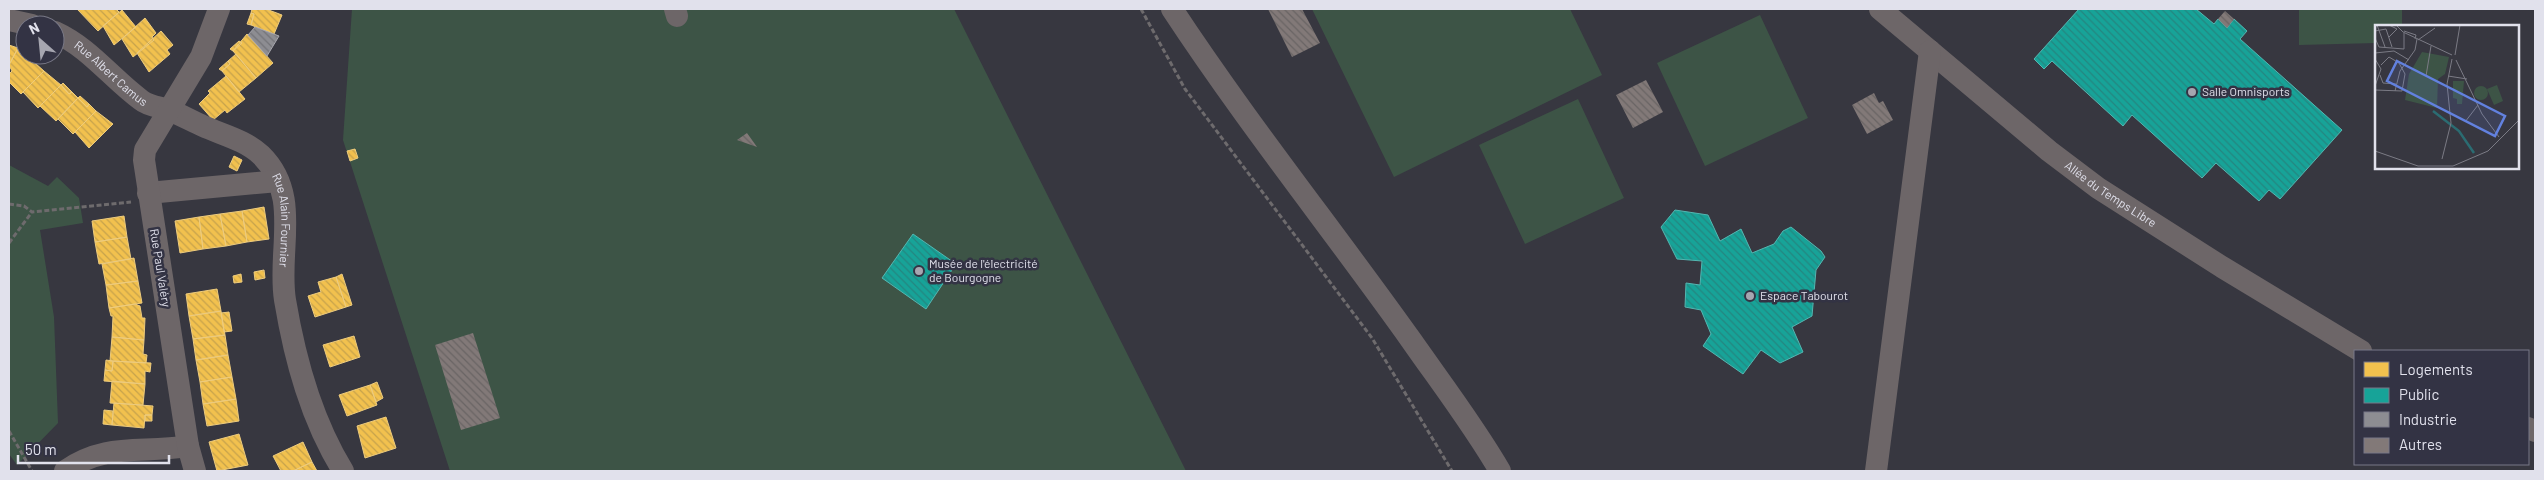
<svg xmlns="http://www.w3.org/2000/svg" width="2544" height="480" font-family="Barlow,sans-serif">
	<defs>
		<pattern id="homes-back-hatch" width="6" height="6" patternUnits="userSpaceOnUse" patternTransform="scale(1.25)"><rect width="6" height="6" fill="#f2c14e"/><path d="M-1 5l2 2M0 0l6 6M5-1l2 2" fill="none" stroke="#c6a24c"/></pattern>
		<pattern id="public-back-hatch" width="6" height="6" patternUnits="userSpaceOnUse" patternTransform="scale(1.25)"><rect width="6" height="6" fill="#17a398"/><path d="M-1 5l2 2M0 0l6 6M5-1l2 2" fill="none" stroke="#248680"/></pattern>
		<pattern id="industry-back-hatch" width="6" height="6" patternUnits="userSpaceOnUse" patternTransform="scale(1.25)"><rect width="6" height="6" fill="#8d8d92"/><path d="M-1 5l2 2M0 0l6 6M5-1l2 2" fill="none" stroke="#737378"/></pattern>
		<pattern id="building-back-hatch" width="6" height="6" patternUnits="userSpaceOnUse" patternTransform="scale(1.25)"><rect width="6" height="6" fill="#827978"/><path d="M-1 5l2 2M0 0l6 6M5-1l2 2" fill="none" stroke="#696464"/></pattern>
	</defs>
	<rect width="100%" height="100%" fill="#373740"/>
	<path fill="#3d5446" d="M352,9H954L1186,471H450L343,140Z
		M1312,9H1570L1602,75L1394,177Z
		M2299,9H2402V26H2376V43L2299,45Z
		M1760,15L1808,118L1705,166L1657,63Z
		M1578,99L1624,198L1525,244L1479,145Z
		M9,165L48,186L57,177L79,198L83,223L40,230L54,317L58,423L17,465L9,454Z"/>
	<path fill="url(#homes-back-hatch)" stroke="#edcb7d" d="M77,9H116L119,12L98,31Z
		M252,9H266L282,15L274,34L251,25L254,14L251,13Z
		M122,10L136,27L114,45L103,26Z
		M251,13L254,14L251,25L247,24Z
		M145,18L156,33L152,37L154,40L133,57L122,39Z
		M161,31L173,45L167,50L170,54L149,72L137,53Z
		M247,34L273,63L256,78L233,51Z
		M239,41L242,43L233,51L230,49Z
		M9,45L18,48L9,65Z
		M18,48L44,71L21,94L9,82V74L12,71L9,65Z
		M236,54L256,78L239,92L222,71L230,64L228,61Z
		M228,61L230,64L222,71L219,69Z
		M44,71L61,85L38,108L23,92Z
		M226,76L245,99L227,113L225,110L213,120L199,104L210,93L208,91Z
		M63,83L72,92L69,94L61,85Z
		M61,85L69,94L72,92L78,98L56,121L40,106Z
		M80,96L89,104L87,107L78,98Z
		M78,98L87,107L89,104L96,111L73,134L58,119Z
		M96,111L113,124L89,148L75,132Z
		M355,149L358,158L350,161L347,151Z
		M234,156L242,160L237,171L229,167Z
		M264,207L269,239L247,242L242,211Z
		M242,211L247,242L226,246L220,214Z
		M220,214L226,246L203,249L199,217Z
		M124,216L127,237L95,242L92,221Z
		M199,217L203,249L180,253L175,221Z
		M127,237L131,259L99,264L95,242Z
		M134,258L138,281L106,285L102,264Z
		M264,270L265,278L255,280L254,272Z
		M241,274L242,282L234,283L233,276Z
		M342,274L352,305L346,307L336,277Z
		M336,277L346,307L315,317L308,296L321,292L318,282Z
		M138,281L142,303L109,308L106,285Z
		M217,289L221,311L189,316L186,294Z
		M135,304L140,306L142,318H145L144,340L112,337L113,316H111L109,308Z
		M221,311L225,335L193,339L189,316Z
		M229,312L232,331L224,332L221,313Z
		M225,335L228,355L196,360L193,339Z
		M354,336L360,357L330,367L323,345Z
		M112,337L144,340L143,354L147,355L146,363L110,361Z
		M228,355L232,377L200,382L196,360Z
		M106,360L113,361L112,371L105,370Z
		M113,361L151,363L150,372L145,371V384L104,381L105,370L112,371Z
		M232,377L236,399L203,404L200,382Z
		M112,381L145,384L143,405L110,403Z
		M377,382L383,398L376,402L370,385Z
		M370,385L377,405L347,416L339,395Z
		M236,399L239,421L207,426L203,404Z
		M114,403L153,406L152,415H145L144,428L112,425Z
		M104,410L113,411L112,425L103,424Z
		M145,415H152V421H145Z
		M386,417L396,448L365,458L357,426Z
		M239,434L248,465L217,471L209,442Z
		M303,442L312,462L293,471H281L273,456Z
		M312,462L317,471H293Z"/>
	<path fill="url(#public-back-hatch)" stroke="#54b6b1" d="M2079,9H2196L2214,24L2218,19L2227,28L2234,19L2247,31L2240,39L2342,130L2280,199L2269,190L2259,201L2216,163L2202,178L2132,115L2123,126L2052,61L2044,69L2034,59Z
		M1675,210L1708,215L1720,241L1741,229L1752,253L1774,244L1783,231L1791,227L1821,251L1825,257L1816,270L1812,316L1792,327L1803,352L1780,363L1761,350L1743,374L1703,346L1711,334L1701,310L1685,307L1686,283L1700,285L1702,261L1677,259L1661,227Z
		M913,234L956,264L926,309L882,278Z"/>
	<path fill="url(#industry-back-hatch)" stroke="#a6a6ad" d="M255,27L279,36L267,56L248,35Z"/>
	<path fill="url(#building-back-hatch)" d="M1268,9H1302L1320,43L1292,57Z
		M2225,11L2234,19L2227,28L2218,19Z
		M1646,80L1663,112L1633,128L1616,95Z
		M1874,93L1879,103L1883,101L1893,120L1867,134L1852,105Z
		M747,133L757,147L737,140Z
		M473,333L500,418L461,430L435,345Z"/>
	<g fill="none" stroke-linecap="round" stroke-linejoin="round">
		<path stroke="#6e6b6d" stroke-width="3" stroke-dasharray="5 2.5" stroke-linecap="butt" d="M1141,9L1185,89L1372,338L1452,471
			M9,204L24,206L32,212L131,202
			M9,243L32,212
			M9,431L32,471"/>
		<g stroke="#6d6668" stroke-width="22">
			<path d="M675,9L677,16"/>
			<path d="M1172,9C1247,123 1332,229 1411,340C1441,383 1474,426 1500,471"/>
			<path id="s1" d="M1880,9L2049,151L2098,188L2222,267L2361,351"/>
			<path d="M9,20L32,25"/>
			<path id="s2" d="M55,32C90,48 111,78 141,100C148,106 160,107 169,110C181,115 192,121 203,126C223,135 245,140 261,155C302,195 277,251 285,300C295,360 311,419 343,471"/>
			<path d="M148,193L278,181"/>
			<path d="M2528,428L2535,431"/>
			<path d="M65,471C107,442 141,454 188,446"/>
			<path d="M195,471L188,446L144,160L145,150L201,57L219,9"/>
			<path d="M1876,471L1930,51"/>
		</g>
	</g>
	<g fill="#a6a6b0" stroke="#334" stroke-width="2">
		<circle cx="2192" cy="92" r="5"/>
		<circle cx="919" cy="271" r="5"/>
		<circle cx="1750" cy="296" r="5"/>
	</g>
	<g text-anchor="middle" stroke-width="5" stroke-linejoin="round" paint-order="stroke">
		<g font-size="12" fill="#e1e1ec" stroke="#334">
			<text dy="4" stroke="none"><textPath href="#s2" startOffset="70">Rue Albert Camus</textPath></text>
			<text dy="4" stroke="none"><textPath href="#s1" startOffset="296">Allée du Temps Libre</textPath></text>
			<text dy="4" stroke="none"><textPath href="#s2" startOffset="314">Rue Alain Fournier</textPath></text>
			<text transform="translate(160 268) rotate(81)" y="4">Rue Paul Valéry</text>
		</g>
		<g font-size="12" fill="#e1e1ec" stroke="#334" text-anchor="start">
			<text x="2202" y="96">Salle Omnisports</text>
			<text x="929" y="268">Musée de l'électricité<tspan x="929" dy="14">de Bourgogne</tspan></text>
			<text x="1760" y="300">Espace Tabourot</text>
		</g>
	</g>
	<g transform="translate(2375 25)">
		<rect width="144" height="144" fill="#373740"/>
		<path d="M47,27L74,32L70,49L63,54L62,83L30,75L34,49ZM78,56H89L87,79H82V74L78,73ZM122,60L128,76L119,80L112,64ZM99 68a7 7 0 1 1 14 0a7 7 0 1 1-14 0Z" fill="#3d5446"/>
		<path fill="none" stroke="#2b6c72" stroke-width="2.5" d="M58,86L84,106L99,128"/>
		<path fill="none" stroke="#7b7b85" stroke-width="1" d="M2,0L10,22M21,0L28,7L77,30M0,6L11,4L17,22M29,6L41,10L40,14M14,12L22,4L14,0M0,13L4,22L29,24V8M43,15L60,3M0,28L19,26L34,35M80,30L85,0M0,34L6,44L0,61M81,35L107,89L124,112M5,50L8,58L21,59M51,51L56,21M73,51L92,54M0,65L27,66L30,49L24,38L14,32L6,40M20,66L25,46L40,25L42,14M90,97L103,80M0,126L43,141H78L113,126L144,95M67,134L76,98L72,59L77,34"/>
		<path fill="#6281df" fill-opacity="0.15" stroke="#6281df" stroke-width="2.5" d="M22,36L130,91L120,111L12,56Z"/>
		<rect width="144" height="144" fill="none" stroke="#e1e1ec" stroke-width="2.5"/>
	</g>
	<rect width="2544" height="480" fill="none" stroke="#e1e1ec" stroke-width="20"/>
	<rect x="2354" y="350" width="175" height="115" fill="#333344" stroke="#797987"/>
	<rect x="2364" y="362" width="25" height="15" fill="#f2c14e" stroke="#797987"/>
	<text x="2399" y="375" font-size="15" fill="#e1e1ec">Logements</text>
	<rect x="2364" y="388" width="25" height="15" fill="#17a398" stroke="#797987"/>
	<text x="2399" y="400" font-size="15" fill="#e1e1ec">Public</text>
	<rect x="2364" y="412" width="25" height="15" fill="#8d8d92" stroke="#797987"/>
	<text x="2399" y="425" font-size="15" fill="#e1e1ec">Industrie</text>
	<rect x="2364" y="438" width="25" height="15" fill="#827978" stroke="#797987"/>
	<text x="2399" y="450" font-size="15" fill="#e1e1ec">Autres</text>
	<g transform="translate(40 40) rotate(333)"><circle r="24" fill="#333344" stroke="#797987"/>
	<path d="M0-4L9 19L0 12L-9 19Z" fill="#a6a6b0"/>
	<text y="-8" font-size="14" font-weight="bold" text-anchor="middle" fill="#e1e1ec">N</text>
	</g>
	<path d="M18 455v8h151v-8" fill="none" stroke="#e1e1ec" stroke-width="2.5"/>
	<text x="25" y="455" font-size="15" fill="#e1e1ec" stroke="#333344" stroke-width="4" paint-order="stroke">50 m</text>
</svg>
